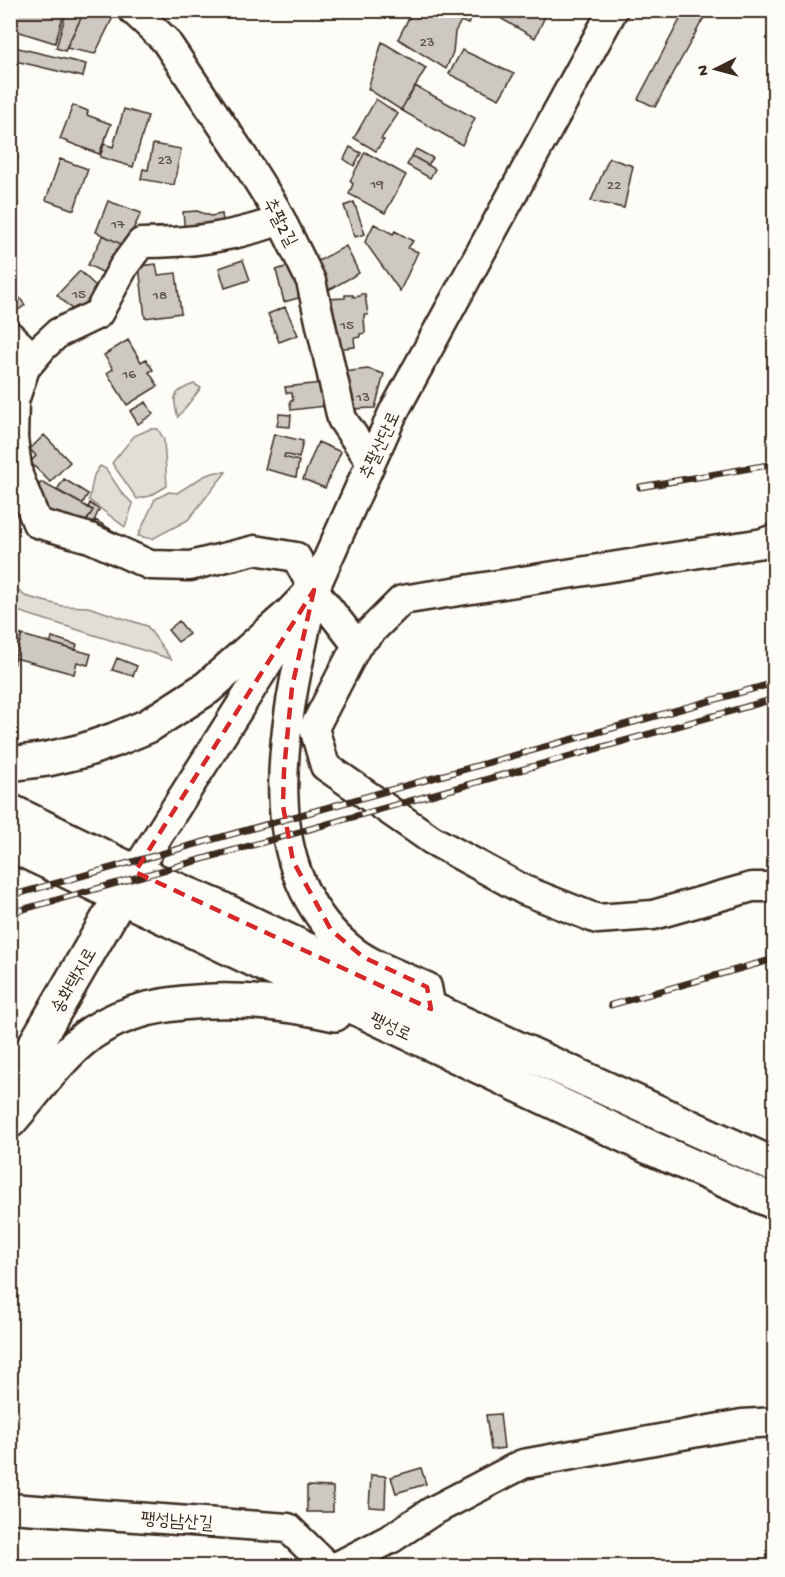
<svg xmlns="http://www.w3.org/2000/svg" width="785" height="1577" font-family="'Gochi Hand','Poor Story',sans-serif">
	<rect width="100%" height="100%" fill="#fdfcf7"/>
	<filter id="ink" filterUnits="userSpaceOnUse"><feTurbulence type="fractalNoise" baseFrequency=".0167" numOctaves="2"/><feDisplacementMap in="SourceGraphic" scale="12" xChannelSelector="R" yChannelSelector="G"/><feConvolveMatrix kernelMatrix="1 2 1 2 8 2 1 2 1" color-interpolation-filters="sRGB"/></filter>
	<g filter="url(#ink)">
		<path fill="#e1ded7" stroke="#8e847a" stroke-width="1.5" d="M194,384L201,388L178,417C171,396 174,391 194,384Z
			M150,429H158L164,440L167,486L150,496L137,499L112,463L134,436Z
			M100,466L106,469L122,493L133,504L125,527L89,500L94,475Z
			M216,472H226L188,520L152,539L138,536L155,499L169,492L177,493L204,476Z
			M10,583L25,596L62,606L88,607L147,626L171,659L11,609Z"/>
		<path fill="#cdc8c2" stroke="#3b2a1e" stroke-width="1.5" d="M12,10H65L55,43L10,29Z
			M67,10H85L65,51L56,48Z
			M85,10H99L113,17L95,54L66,48Z
			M413,10H471L474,12L468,24L461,21L455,32L453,52L446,69L398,39Z
			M486,10H548L535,38Z
			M685,10H708L655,107L638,99Z
			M382,42L426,68L401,110L368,89Z
			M14,47L86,64L83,77L11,60Z
			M462,50L514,74L499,99L449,74Z
			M415,86L475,118L462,145L401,110Z
			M376,99L398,114L381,139L384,140L376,151L354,138Z
			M73,105L88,111L87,115L111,124L99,154L60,139Z
			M124,109L148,116L133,167L100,157L104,144L113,147Z
			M153,144L181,149L174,185L141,179L143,169L148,170Z
			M350,147L361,153L354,166L344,159Z
			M416,149L433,158L428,165L412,156Z
			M365,152L406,175L385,213L349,194L353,184L350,181Z
			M10,155L18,157L13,185H10Z
			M412,156L435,169L430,178L407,165Z
			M609,158L633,166L624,208L591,201Z
			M60,159L88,169L74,210L46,200Z
			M108,201L141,213L125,246L96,232Z
			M354,202L365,234L355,237L344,206Z
			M197,211L211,216L222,214L224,228L185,233L183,212Z
			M374,224L393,234L395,231L413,241L408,248L418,252L400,291L365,242Z
			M103,235L125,246L110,276L88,265Z
			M346,246L359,273L327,291L316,267L320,266L318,261Z
			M243,260L250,280L225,288L219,268Z
			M156,264L158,275L176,273L181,313L145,318L139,266Z
			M295,264L305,296L284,302L276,270Z
			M80,271L101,291L78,315L57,295Z
			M13,289L25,305L17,311L10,301V291Z
			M361,294H365L368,315H364L365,333L360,334V337L354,338L355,347L330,349L327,299L345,298V295H353V297L360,296Z
			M10,306L18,320L12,324L10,322Z
			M285,307L298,335L279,342L268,314Z
			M128,340L141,362L146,359L153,370L149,372L158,386L127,405L107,373L113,369L104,355Z
			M368,369L384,374L375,408L350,409L343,372Z
			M322,383L325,406L291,410L290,401H293L292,393H286L285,387Z
			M146,402L153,414L138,424L130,411Z
			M279,414L291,415L290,427L277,426Z
			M274,434L303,441L299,458L285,454L284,457L299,461L296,477L265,469Z
			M44,435L70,462L50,482L30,462L36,456L30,449Z
			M318,442L341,452L325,488L303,479Z
			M64,479L88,494L82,504L57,490Z
			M41,482L93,510L80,532L41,517L35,492Z
			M10,483L16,510L10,511Z
			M90,503L99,510L91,527L86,523L93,510L88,508Z
			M95,520L122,536L117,544L90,529Z
			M179,621L189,634L178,642L168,630Z
			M10,632L22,635L16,655L10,653Z
			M22,635L91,654L88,665L77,662L74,674L15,658Z
			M52,637L77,645L75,650L51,643Z
			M10,653L16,655L11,673H10Z
			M117,658L137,666L133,676L112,670Z
			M500,1414L504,1448L491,1450L486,1415Z
			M421,1468L426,1484L396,1493L391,1477Z
			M371,1475L386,1476L385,1508L369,1507Z
			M307,1486L333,1487V1512H307Z"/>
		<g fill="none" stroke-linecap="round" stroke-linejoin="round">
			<defs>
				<path id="minor" d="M133,10L165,40L240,152L275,208L311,281L342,419L371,462
					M10,336L32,357L58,333L98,314L124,266L141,243C191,243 234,237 281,220
					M42,348L25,368L14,401L13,438L18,475L37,523L90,538L150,565L190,566L255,550L296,557L314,590L357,645
					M774,539L763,543L402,600L357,645L314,728L325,766L432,840L524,890L597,919L653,915L752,887H774
					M309,612C286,719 251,862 346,945C368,965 401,975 427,987L431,1009
					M135,872L314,590L393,413L613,10
					M10,1508L288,1528L327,1566
					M338,1566L392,1538L431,1512L523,1464L742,1424L774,1422"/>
				<path id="major" d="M10,764L48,759L82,751L114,740L148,726L207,688L292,613L314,590
					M10,811L135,872L213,905L431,1009L774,1165
					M10,844L649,1147L774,1202
					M10,1088L131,879
					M10,1121C33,1095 54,1064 80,1042C141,988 261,997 335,1014"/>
			</defs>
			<use href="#minor" stroke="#3b2a1e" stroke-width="33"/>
			<use href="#major" stroke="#3b2a1e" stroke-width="38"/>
			<use href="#minor" stroke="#fdfcf7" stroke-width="28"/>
			<use href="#major" stroke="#fdfcf7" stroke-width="33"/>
			<defs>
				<path id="rail" d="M640,487L774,464
					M10,896L774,683
					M10,913L774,699
					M611,1005L774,959"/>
			</defs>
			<use href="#rail" stroke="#3b2a1e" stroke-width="7"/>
			<use href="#rail" stroke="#fdfcf7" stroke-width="4.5" stroke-dasharray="14" stroke-linecap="butt"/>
		</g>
	</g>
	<path fill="none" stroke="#d62828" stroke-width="4.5" stroke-dasharray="12 8" stroke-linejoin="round" d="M314,590L292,687L284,770L283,806L293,861L331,930L363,957L427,987L431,1009L135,872Z"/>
	<g text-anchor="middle" stroke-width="6" stroke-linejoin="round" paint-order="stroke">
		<g font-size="15" fill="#605247">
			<text x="427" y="46">23</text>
			<text x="165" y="164">23</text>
			<text x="377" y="188">19</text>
			<text x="614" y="189">22</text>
			<text x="118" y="228">17</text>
			<text x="79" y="298">15</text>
			<text x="160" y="299">18</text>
			<text x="347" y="329">15</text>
			<text x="129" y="378">16</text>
			<text x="363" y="401">13</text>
		</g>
		<g font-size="18" fill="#3b2a1e" stroke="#fdfcf7">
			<text transform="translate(281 222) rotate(62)" y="6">추팔2길</text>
			<text transform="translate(379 445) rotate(-65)" y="6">추팔산단로</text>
			<text transform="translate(73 980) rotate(-60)" y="6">송화택지로</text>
			<text transform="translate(391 1026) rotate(25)" y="6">팽성로</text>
			<text transform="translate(177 1520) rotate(4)" y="6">팽성남산길</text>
		</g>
	</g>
	<rect width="785" height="1577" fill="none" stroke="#fdfcf7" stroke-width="36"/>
	<rect x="18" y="18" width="749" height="1541" fill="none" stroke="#3b2a1e" stroke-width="2" filter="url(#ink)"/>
	<g transform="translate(716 69) rotate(264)" stroke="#fdfcf7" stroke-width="4.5" paint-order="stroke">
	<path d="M0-4.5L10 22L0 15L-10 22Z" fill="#3b2a1e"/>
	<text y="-9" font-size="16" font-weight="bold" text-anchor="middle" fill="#3b2a1e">N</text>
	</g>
</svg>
